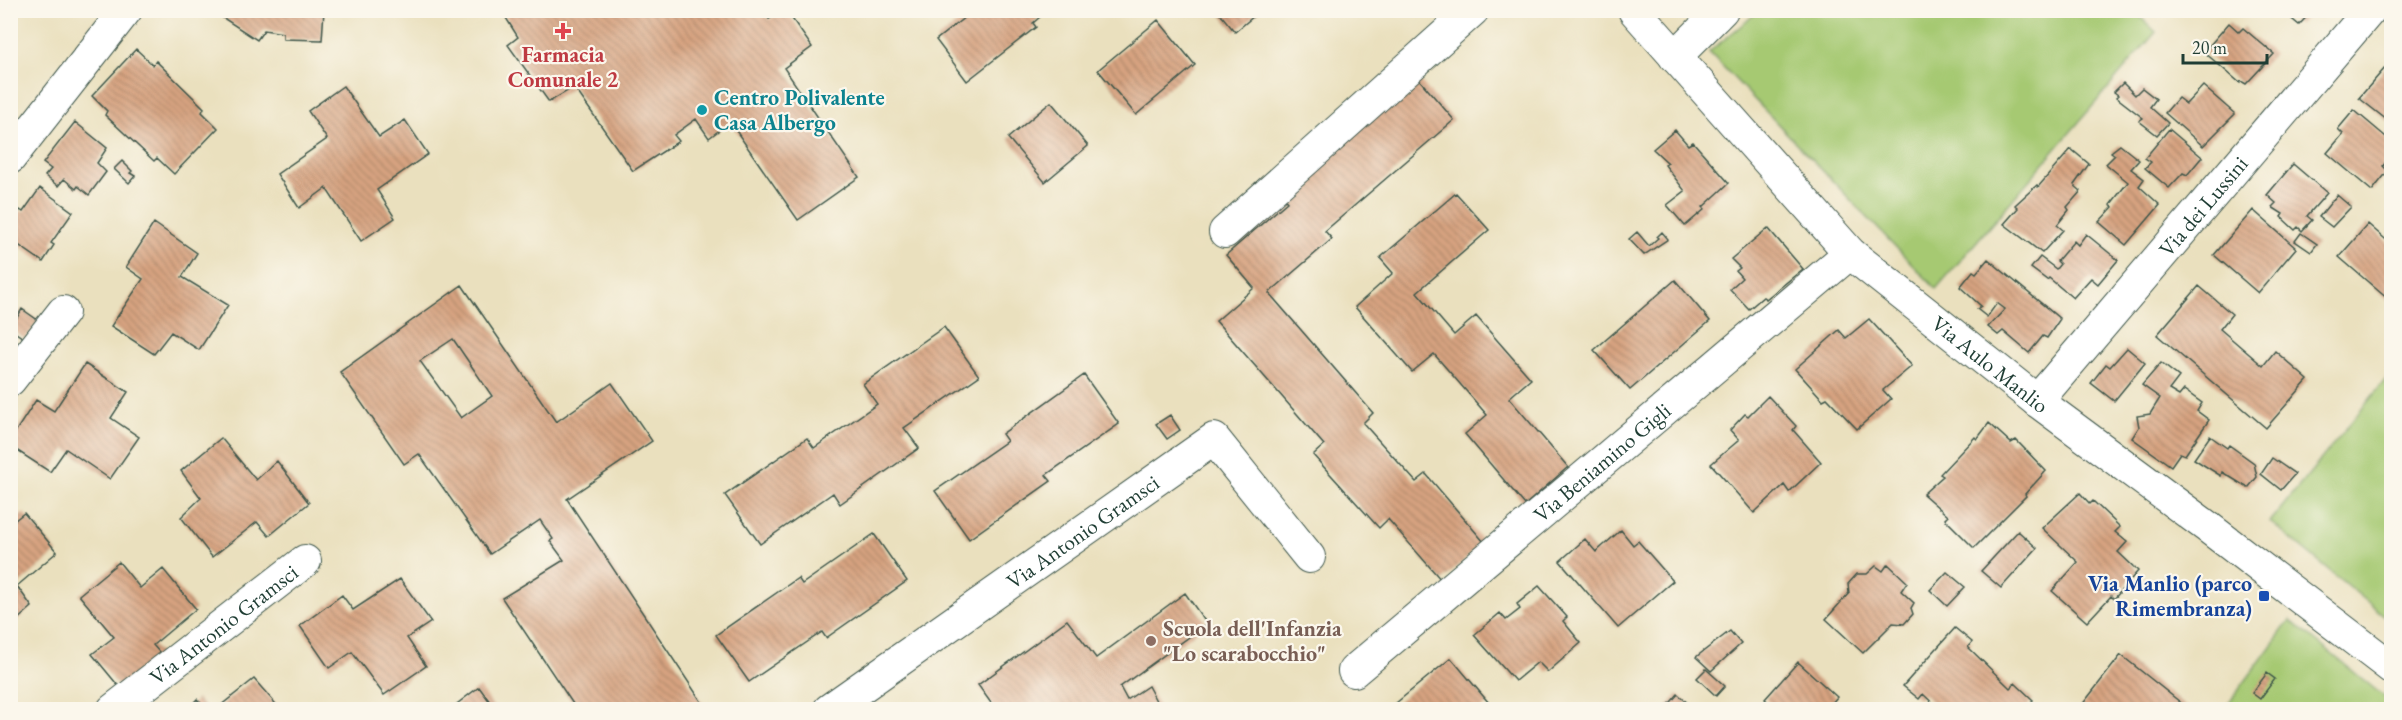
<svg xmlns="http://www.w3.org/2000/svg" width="2402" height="720" font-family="'EB Garamond',serif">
	<defs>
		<pattern id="building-back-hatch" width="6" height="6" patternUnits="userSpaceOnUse" patternTransform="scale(1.5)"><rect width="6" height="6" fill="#d7a380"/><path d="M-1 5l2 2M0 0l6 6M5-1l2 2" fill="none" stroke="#ae866a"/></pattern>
	</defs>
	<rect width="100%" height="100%" fill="#fbf7ec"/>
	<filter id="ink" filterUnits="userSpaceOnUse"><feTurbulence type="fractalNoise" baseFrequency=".0167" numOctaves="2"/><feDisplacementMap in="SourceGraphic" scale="12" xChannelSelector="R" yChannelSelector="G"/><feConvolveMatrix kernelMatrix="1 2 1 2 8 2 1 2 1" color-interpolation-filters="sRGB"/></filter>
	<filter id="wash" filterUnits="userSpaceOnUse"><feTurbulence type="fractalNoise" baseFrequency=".008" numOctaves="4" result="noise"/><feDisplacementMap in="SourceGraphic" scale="24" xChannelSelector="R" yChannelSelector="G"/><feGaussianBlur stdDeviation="1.35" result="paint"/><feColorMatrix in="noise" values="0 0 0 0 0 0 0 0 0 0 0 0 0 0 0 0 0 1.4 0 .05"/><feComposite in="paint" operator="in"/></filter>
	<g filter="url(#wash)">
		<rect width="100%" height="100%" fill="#eae0be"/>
		<path fill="#a6c972" stroke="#628353" stroke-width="1.5" d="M1760,10L2134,11L2156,32L1936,289L1709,52Z
			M2391,373V621L2270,522Z
			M2290,620L2392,703L2391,710H2224Z"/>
		<g id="blocks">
			<path fill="url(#building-back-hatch)" fill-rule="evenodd" d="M211,10H324L322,40L283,39V33L264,30L257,40Z
				M501,10H762L769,19L786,10L812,47L784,68L859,177L798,220L730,122L709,138L696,119L674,135L679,141L633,171L574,87L549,102L508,45L518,37Z
				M974,10H1048L1033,23L1036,27L967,81L936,40Z
				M1217,10H1261L1235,32Z
				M2281,10H2313L2299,25Z
				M1158,20L1195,65L1136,115L1098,70Z
				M2229,23L2239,32L2243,28L2274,54L2246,84L2241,81L2240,83L2204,52Z
				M136,49L153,65L156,61L204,108L202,112L218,128L174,174L157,158L154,161L105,115L107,111L92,96Z
				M2392,60V124L2359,98Z
				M1417,77L1454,120L1325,231L1332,239L1269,293L1373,413L1363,423L1416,482L1426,474L1484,542L1442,581L1388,519L1379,528L1313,455L1324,445L1216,321L1254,288L1226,255L1287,202L1280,193Z
				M2123,83L2135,95L2142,88L2156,99L2150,107L2168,123L2157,135L2139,121L2143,118L2116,97L2118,95L2114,92Z
				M343,86L379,137L405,120L428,154L377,190L395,218L361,241L326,188L299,208L277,174L327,139L308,111Z
				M2203,86L2235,114L2203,146L2165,113L2178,98L2186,104Z
				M1051,102L1088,146L1045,182L1008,138Z
				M2354,110L2392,142V161L2389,158L2383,166L2388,171L2372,191L2327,153L2343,134L2338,129Z
				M75,122L107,148L97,163L106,172L89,195L78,186L76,189L64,179L58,186L45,176L51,169L43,163Z
				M2169,129L2202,157L2187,175L2183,173L2169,188L2145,168L2151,162L2145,158Z
				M1675,130L1688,145L1693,142L1729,183L1703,207L1705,209L1685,226L1667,205L1685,191L1665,165L1668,163L1653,149Z
				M2120,145L2139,160L2131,169L2144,179L2139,186L2160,205L2126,245L2099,222L2113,207L2110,205L2128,182L2106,164L2115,155L2111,152Z
				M2071,149L2089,164L2074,185L2081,191L2067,207L2069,210L2057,225L2063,230L2042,253L2004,224L2018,208L2015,205L2037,185L2038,187Z
				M122,161L132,171L130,173L135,176L129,183L114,169Z
				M2293,164L2327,193L2307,216L2312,220L2302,231L2298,227L2295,230L2281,217L2283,214L2272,207L2276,203L2267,195Z
				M40,188L73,212L51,243L54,245L43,262L10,239V223L20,210L23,212Z
				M1456,193L1489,230L1417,292L1454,335L1476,316L1531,379L1509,398L1568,467L1525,505L1465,434L1487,415L1434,354L1412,372L1355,307L1393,273L1380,258Z
				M2337,195L2351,207L2332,227L2319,217Z
				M2253,210L2296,248L2258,293L2214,255Z
				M154,223L197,253L182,277L228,305L199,350L171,332L154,354L111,326L143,279L126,267Z
				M2368,224L2392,245V296L2389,300L2339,257Z
				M1768,228L1803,269L1766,299L1763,297L1749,309L1730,289L1742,278L1736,271L1740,268L1731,259Z
				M1637,232L1649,246L1658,238L1657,237L1662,232L1668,239L1644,255L1629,239Z
				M2301,233L2317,244L2311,252L2295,241Z
				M2086,234L2118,260L2098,284L2091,278L2073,298L2049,278L2047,280L2031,268L2040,257L2056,269L2060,264L2057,261L2074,241L2078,245Z
				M1988,259L2060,319L2047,338L2043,336L2029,353L2003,331L1998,335L1988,327L2005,309L1997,303L1987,317L1977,309L1981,306L1960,287L1973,271L1976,273Z
				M1675,280L1710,321L1630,390L1594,350Z
				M462,285L556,422L612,383L652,441L567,499L707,710H577L502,598L564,560L550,541L553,539L540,520L490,554L419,454L404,464L340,372ZM453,339L492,396L461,418L420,361Z
				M2199,286L2232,314L2220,329L2263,366L2275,351L2308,380L2266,428L2157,335Z
				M22,309L39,321L25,339L10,329Z
				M1869,319L1912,366L1883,390L1891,399L1857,429L1827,398L1823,400L1795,369L1839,330L1846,338Z
				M944,327L979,376L904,428L919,448L840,504L833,493L760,544L725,495L807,438L814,448L877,404L863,384Z
				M2127,348L2145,363L2114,401L2091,383L2106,364L2110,367Z
				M2161,363L2179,377L2169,390L2179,396L2184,390L2202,403L2197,411L2209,420L2185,455L2180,453L2171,466L2132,438L2139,427L2137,416L2150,414L2160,398L2142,385Z
				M85,364L128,392L111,418L139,437L110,479L66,449L50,472L10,446V440L36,400L54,411Z
				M1084,375L1119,424L1046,475L1051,481L969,539L935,491L1007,441L1002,434Z
				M1768,396L1796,426L1793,430L1821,462L1789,492L1784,485L1754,513L1711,464L1739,440L1730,430L1745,414L1748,416Z
				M1170,415L1180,430L1167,439L1156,424Z
				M1989,423L2011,443L2016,440L2046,471L2025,494L2026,496L1974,548L1945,519L1948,516L1923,494L1943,476L1940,474L1975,437L1977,439Z
				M2210,436L2227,448L2229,445L2254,463L2257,477L2248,488L2222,472L2221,476L2194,459Z
				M221,438L256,480L277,461L309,503L269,536L257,522L212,557L181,517L201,498L181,471Z
				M2272,458L2295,474L2281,490L2261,474Z
				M2080,493L2090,504L2093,501L2120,527L2115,532L2127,542L2118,552L2138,571L2114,599L2111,596L2087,622L2052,591L2078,562L2042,528Z
				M24,513L57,552L17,586L32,607L10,626V524Z
				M1621,530L1633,545L1638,541L1673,581L1618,628L1560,561L1585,539L1596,552Z
				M2018,531L2037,548L2001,588L1981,571Z
				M874,534L907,581L826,638L822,632L749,682L716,635L798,578L802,584Z
				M119,562L140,588L163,569L196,609L153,645L166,660L125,694L92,654L114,637L79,595Z
				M1888,564L1907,582L1901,591L1914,603L1911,608L1913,614L1904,624L1893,623L1863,653L1826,619L1849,593L1848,584L1857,574H1867L1876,566L1883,571Z
				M1947,572L1965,587L1947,606L1930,590Z
				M400,579L431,622L407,638L426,666L384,695L352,652L329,668L300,626L342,595L353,610Z
				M1539,586L1567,617L1563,621L1581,643L1548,672L1538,662L1515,681L1474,635L1500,613L1506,620L1520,609L1517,604Z
				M1185,593L1207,624L1120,687L1127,700L1148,686L1161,710H996L978,685L1067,620L1096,658Z
				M1955,628L1972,642L1968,647L2010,688L2015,683L2033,700L2024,710H1940L1923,694L1919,699L1903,686Z
				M1730,631L1741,644L1711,671L1696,657Z
				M2121,655L2190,710H2078Z
				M1451,658L1489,703L1481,710H1402L1396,703Z
				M1798,662L1837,697L1826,710H1776L1765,699Z
				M1706,669L1725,686L1716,696L1697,678Z
				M2267,673L2275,679L2260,699L2252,693Z
				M254,679L281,710H215Z
				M479,687L496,710H449Z
				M1678,694L1695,710H1664Z
				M197,699L207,710H186Z"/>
		</g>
	</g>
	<g filter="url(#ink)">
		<use href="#blocks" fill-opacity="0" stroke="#3d5549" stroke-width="1.5"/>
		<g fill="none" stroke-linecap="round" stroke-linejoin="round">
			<defs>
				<g id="minor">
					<path id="s1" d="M1634,10L1850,253L2037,401L2209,528L2392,668"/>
					<path d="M1675,57L1722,10"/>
					<path d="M10,158L126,10"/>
					<path d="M1225,232L1473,10"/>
					<path d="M10,380L63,312"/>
					<path id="s2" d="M2037,401L2370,10"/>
					<path id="s3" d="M1354,671L1850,253"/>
					<path id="s4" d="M113,710L305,561"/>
					<path id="s5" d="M829,710L1214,439L1309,557"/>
				</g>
			</defs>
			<use href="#minor" stroke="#3d5549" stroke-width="34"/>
			<use href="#minor" stroke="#fff" stroke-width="32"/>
		</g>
	</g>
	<path fill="#e0444e" stroke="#fbf7ec" stroke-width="2" d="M560 22h6v6h6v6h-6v6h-6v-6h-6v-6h6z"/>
	<circle fill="#0f9aa8" stroke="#fbf7ec" stroke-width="2" cx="702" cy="110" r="6"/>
	<rect fill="#1a4fb4" stroke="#fbf7ec" stroke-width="2" x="2258" y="590" width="12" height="12" rx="3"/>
	<circle fill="#8d6e63" stroke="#fbf7ec" stroke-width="2" cx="1151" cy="641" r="6"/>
	<g text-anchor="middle" stroke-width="4.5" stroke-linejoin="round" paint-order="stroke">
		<g font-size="22" font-weight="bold" fill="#be3a42" stroke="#fbf7ec">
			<text x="563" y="62">Farmacia<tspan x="563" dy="25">Comunale 2</tspan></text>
		</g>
		<g font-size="22" font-weight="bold" fill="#0d838f" stroke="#fbf7ec" text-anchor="start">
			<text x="714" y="105">Centro Polivalente<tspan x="714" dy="25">Casa Albergo</tspan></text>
		</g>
		<g font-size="22" fill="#1f3d34" stroke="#fbf7ec">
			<text dy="8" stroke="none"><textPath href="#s2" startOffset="256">Via dei Lussini</textPath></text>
			<text dy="8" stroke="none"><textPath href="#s1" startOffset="504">Via Aulo Manlio</textPath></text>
			<text dy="8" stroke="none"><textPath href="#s3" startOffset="324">Via Beniamino Gigli</textPath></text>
			<text dy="8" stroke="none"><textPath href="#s5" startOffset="310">Via Antonio Gramsci</textPath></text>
			<text dy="8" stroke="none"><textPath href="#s4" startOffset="140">Via Antonio Gramsci</textPath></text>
		</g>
		<g font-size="22" font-weight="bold" fill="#164399" stroke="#fbf7ec" text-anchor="end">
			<text x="2252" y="591">Via Manlio (parco<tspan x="2252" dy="25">Rimembranza)</tspan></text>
		</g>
		<g font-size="22" font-weight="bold" fill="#785e54" stroke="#fbf7ec" text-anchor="start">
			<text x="1163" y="636">Scuola dell'Infanzia<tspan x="1163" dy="25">"Lo scarabocchio"</tspan></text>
		</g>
	</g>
	<rect width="2402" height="720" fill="none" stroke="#fbf7ec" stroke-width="36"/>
	<path d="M2183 54v9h84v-9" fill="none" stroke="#1f3d34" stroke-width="3"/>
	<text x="2192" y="54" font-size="18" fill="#1f3d34" stroke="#fbf7ec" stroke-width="4.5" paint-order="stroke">20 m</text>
</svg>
